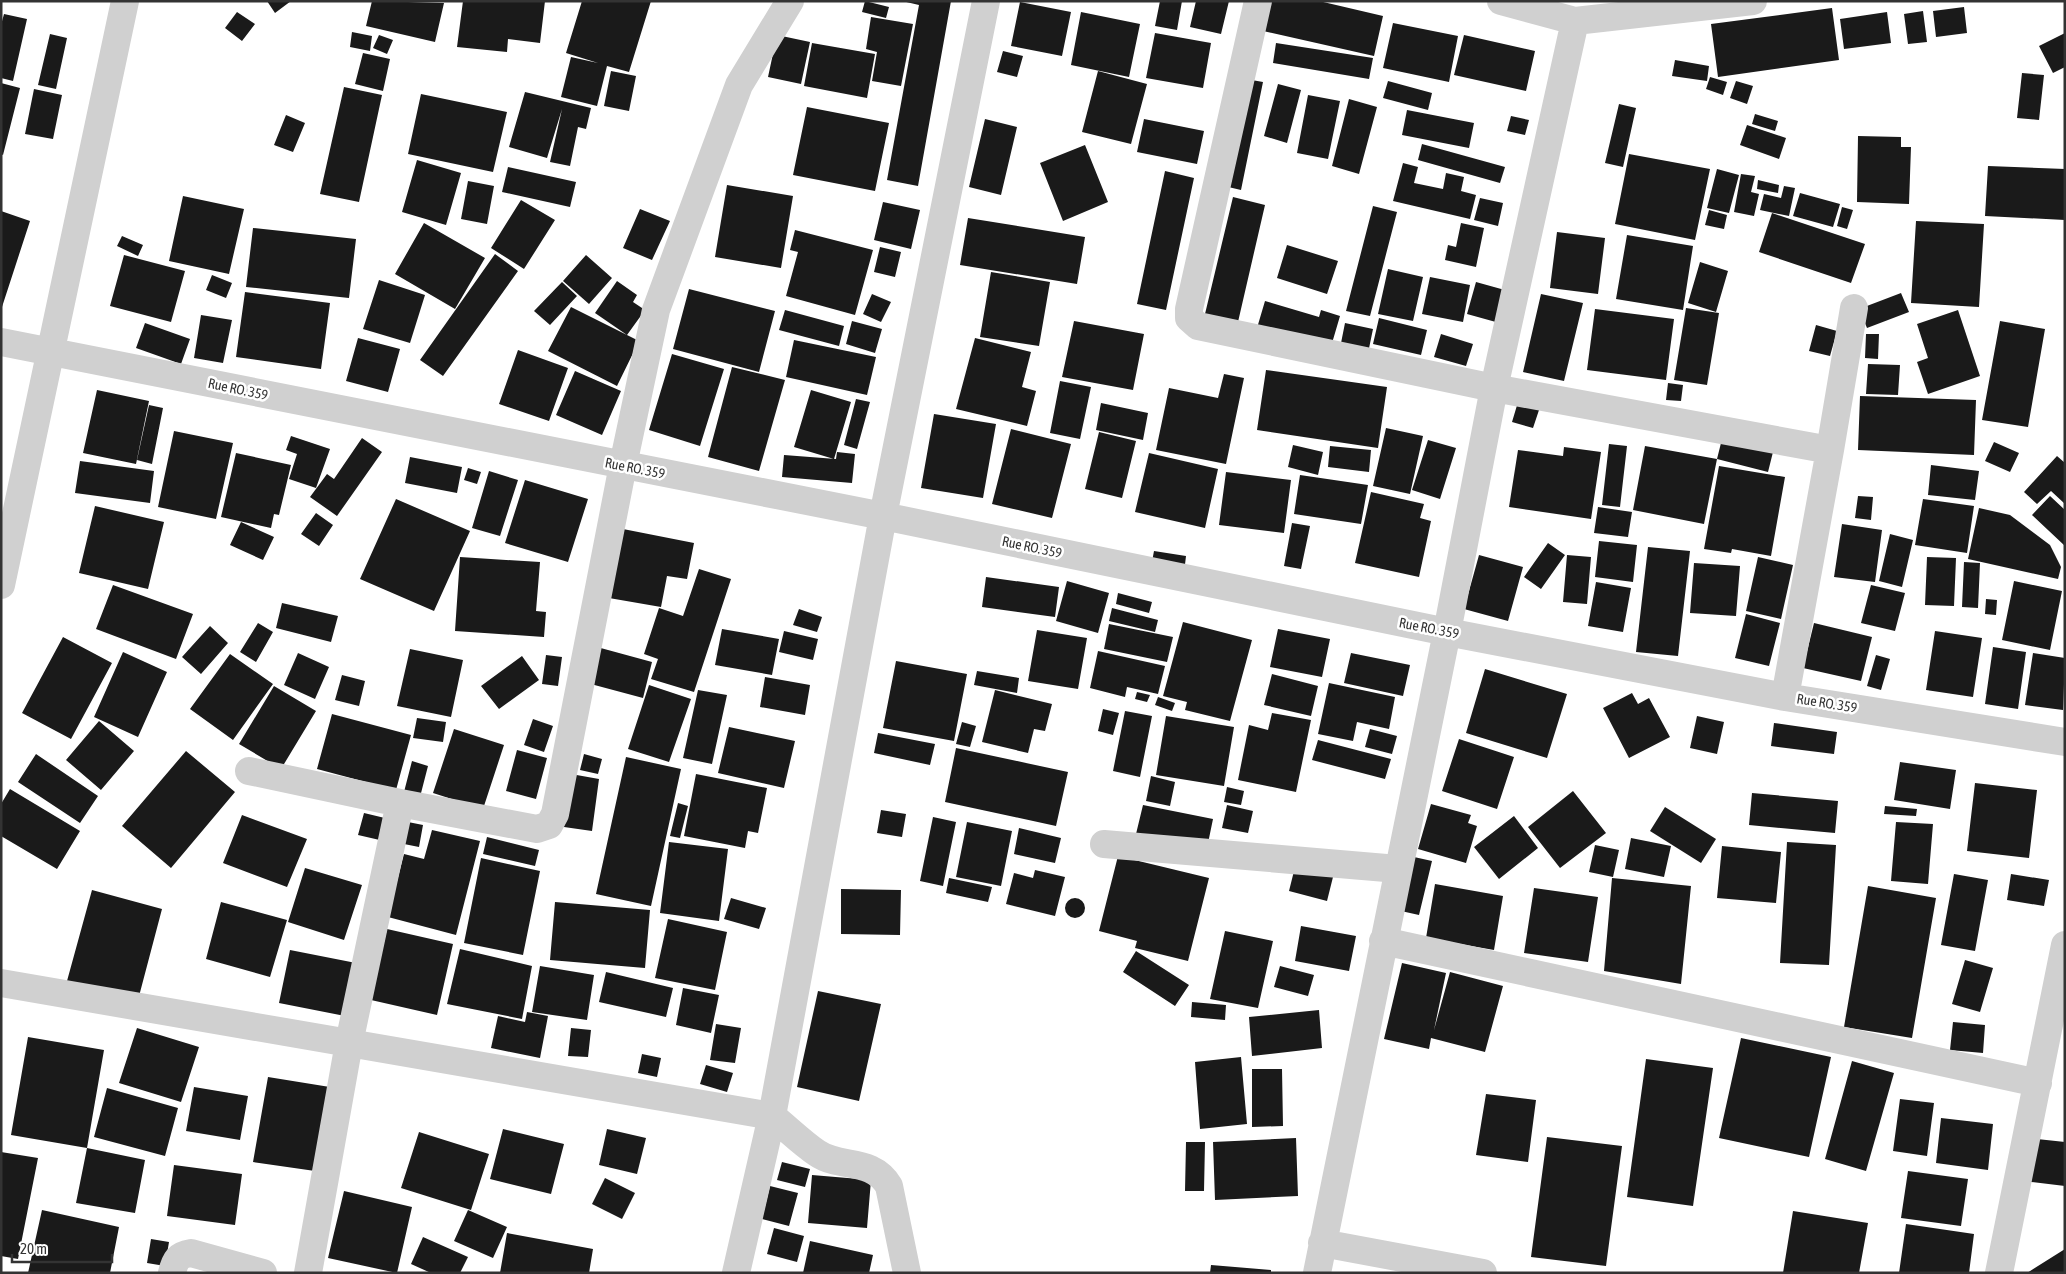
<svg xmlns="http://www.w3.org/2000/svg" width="2066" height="1274" font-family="'Asap Condensed',sans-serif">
	<rect width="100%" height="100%" fill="#fff"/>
	<path fill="#1a1a1a" d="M267,1H291L275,13Z
		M372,1L444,3L435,42L366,26Z
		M463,1H545L540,43L508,39L507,52L457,47Z
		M582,1H651L629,72L607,66L597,106L561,97L571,57L598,63L566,53Z
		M865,1L889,7L886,18L862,12Z
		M902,1H951L918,186L887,180L919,5Z
		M1160,1H1182L1177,30L1155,26Z
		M1196,1H1229L1221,34L1190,27Z
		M1261,1H1319L1383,16L1374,56L1254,29Z
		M1020,2L1071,12L1062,56L1011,46Z
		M1964,7L1967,33L1936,37L1933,11Z
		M1832,8L1839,60L1718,77L1711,24Z
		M1923,11L1927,42L1908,44L1904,14Z
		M237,12L255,24L242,41L225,28Z
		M1081,12L1140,24L1129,77L1071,65Z
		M1887,12L1891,43L1844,49L1840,19Z
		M4,14L27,19L13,81L1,78V25Z
		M871,17L913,24L901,86L872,81L877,52L866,49Z
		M1393,23L1458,36L1449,82L1383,68Z
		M352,32L372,36L370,51L350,47Z
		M1155,33L1211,43L1203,88L1146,78Z
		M2065,33V67L2053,73L2039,46Z
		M50,34L67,38L56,89L38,85Z
		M379,35L393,40L387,54L373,48Z
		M777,35L810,42L801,84L768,77Z
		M1464,35L1535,51L1526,91L1454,75Z
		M812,43L875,54L867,98L804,86Z
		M1276,43L1373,58L1369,79L1273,63Z
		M1003,51L1023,56L1017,77L997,72Z
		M363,53L390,59L383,91L355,84Z
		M1675,60L1709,66L1707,81L1672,76Z
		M611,71L636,76L629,111L604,106Z
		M1098,71L1147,84L1131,144L1082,132Z
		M2022,73L2044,75L2039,120L2017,118Z
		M1710,77L1727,82L1723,95L1706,89Z
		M1246,79L1263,82L1241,190L1224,186Z
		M1388,81L1432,93L1428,110L1383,98Z
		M1736,81L1753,86L1747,104L1730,98Z
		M1,83L20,88L3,155L1,154Z
		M1278,84L1301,90L1287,143L1264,136Z
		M344,87L382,95L359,202L320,194Z
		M34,89L62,95L53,139L25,134Z
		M525,92L591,108L586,129L578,127L570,166L550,162L562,109L547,158L509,147Z
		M421,94L507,112L493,172L408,154Z
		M1308,95L1340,101L1328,159L1297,153Z
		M1349,99L1377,107L1359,174L1332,166Z
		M1619,104L1636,108L1623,167L1605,163Z
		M807,107L889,123L875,191L793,175Z
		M1407,110L1474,123L1469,148L1402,135Z
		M1755,114L1778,121L1775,131L1752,124Z
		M286,115L305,123L293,152L274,145Z
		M1511,116L1529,120L1525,135L1507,131Z
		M985,119L1017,127L1001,195L969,187Z
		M1144,119L1204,131L1197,164L1137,152Z
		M1747,125L1786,138L1779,159L1740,145Z
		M1858,136L1901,137V147H1911L1909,204L1857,202Z
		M1422,144L1505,167L1500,183L1418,160Z
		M1085,145L1108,202L1063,221L1040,163Z
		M1629,154L1710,169L1695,240L1615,224Z
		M417,160L461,173L446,225L402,212Z
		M1403,163L1418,167L1414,183L1443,189L1446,173L1464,177L1461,191L1476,195L1470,219L1393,201Z
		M1988,166L2065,169V220L1985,216Z
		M508,167L576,182L570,207L502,192Z
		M1717,169L1739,175L1729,213L1707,208Z
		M1165,171L1194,178L1166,310L1137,304Z
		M1741,174L1755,176L1751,192L1759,194L1754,216L1734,212Z
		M1758,180L1779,185L1778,193L1757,189Z
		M468,181L494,186L487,224L461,219Z
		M727,185L793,196L781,268L715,257Z
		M1784,186L1795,188L1789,216L1760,210L1764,194L1781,198Z
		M1800,193L1840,204L1833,227L1793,216Z
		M183,196L244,209L229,274L169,261Z
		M1233,197L1265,205L1238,322L1205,314Z
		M1480,198L1503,203L1498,226L1474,220Z
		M521,200L555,220L524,269L491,248Z
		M883,202L920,210L911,249L874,240Z
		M1373,206L1397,212L1370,316L1346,311Z
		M1842,207L1853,210L1847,229L1837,226Z
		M640,209L670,221L652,260L623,248Z
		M1709,210L1727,215L1724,229L1705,225Z
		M1,211L30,221L2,307H1Z
		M1772,213L1865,244L1851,283L1759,252Z
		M968,218L1085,237L1077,284L960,265Z
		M1916,221L1984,224L1979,307L1911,303Z
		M424,223L485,258L455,309L395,274Z
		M1461,223L1484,228L1476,267L1445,260L1448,245L1456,247Z
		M253,228L356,239L349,298L246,287Z
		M795,230L873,250L855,315L786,296L798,252L790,250Z
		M1557,232L1605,238L1598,294L1550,288Z
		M1627,235L1693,246L1683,310L1616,299Z
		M122,236L143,245L138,256L117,246Z
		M1287,245L1338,261L1327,294L1277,278Z
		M880,247L901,252L895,277L874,272Z
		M495,254L518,271L443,376L420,360Z
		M124,255L185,271L171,322L110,306Z
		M586,255L612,278L589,304L563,281Z
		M1700,262L1728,271L1716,312L1688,303Z
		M1388,269L1423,277L1413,321L1378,314Z
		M991,272L1050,282L1039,346L980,337Z
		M212,275L232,283L226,298L206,290Z
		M1430,277L1470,285L1463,322L1422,314Z
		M379,280L425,295L410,343L363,329Z
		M617,281L637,295L633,302L645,310L627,335L595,313Z
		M562,282L577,296L550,325L534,311Z
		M1476,282L1512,292L1503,324L1467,314Z
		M689,289L775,311L759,372L673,349Z
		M245,292L330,303L321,369L236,357Z
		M1901,293L1909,312L1867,328L1859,309Z
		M872,294L891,302L881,322L863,314Z
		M1541,294L1583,303L1564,381L1523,372Z
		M1265,301L1319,317L1321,310L1340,316L1330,350L1257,328Z
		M571,307L639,341L617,386L548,351Z
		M1686,308L1719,313L1707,385L1674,380Z
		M1595,309L1674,319L1666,380L1587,370Z
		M785,310L844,326L839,346L779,330Z
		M1958,310L1980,376L1928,394L1917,362L1928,358L1917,324Z
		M201,315L232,320L223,363L194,358Z
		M1379,318L1427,330L1421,355L1373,344Z
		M852,321L882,329L875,353L846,344Z
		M1074,321L1144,334L1133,390L1062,377Z
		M2000,321L2045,329L2028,427L1982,420Z
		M145,323L190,339L181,364L136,348Z
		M1345,323L1373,329L1367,358L1339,353Z
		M1816,325L1837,331L1830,356L1809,351Z
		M1441,334L1473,344L1466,366L1434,357Z
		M1866,334H1879L1878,359L1865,358Z
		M358,338L400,349L388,392L346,381Z
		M975,338L1031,352L1022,387L1036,391L1027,426L956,409Z
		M794,340L876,357L867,395L786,377Z
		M518,350L568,368L549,421L499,404Z
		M672,354L724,369L700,446L649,430Z
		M1868,364L1900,365L1898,395L1866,394Z
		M732,367L785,380L759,471L708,457Z
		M1266,370L1387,387L1378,448L1257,430Z
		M575,371L621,391L602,435L556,415Z
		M1224,374L1244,378L1226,464L1156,450L1169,388L1218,398Z
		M1060,381L1091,387L1080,439L1050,433Z
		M1668,383L1683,385L1681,401L1666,400Z
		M97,390L149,401L136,464L83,453Z
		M811,390L851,402L834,459L794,447Z
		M1860,396L1976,400L1974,455L1858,450Z
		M856,399L870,402L857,449L844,445Z
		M1518,402L1540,407L1533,428L1512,422Z
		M1101,403L1148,413L1143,440L1096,430Z
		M149,405L163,408L152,464L137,460Z
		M934,414L996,424L983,498L921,488Z
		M1386,428L1423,436L1410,494L1373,486Z
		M1011,429L1071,444L1052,518L992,504Z
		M174,431L233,443L216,519L158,507Z
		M1099,432L1136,441L1122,498L1085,489Z
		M291,436L330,449L316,488L289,479L297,454L286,450Z
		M362,438L382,452L337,516L310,497L327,474L334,479Z
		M1722,439L1773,452L1768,472L1717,459L1704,524L1633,510L1645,446L1717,459Z
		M1428,440L1456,448L1440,499L1412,490Z
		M1994,442L2019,453L2010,472L1985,461Z
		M1609,444L1627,446L1620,507L1602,505Z
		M1293,445L1323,452L1318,475L1288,467Z
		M1330,446L1371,450L1369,472L1328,467Z
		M1564,447L1601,452L1591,519L1509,507L1518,450L1563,456Z
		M837,452L855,454L852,483L782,477L784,455L836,459Z
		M236,453L291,465L279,515L274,514L271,528L221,517Z
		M1149,453L1218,469L1205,528L1135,512Z
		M2057,456L2065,463V504L2051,491L2037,504L2024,492Z
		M410,457L462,467L457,493L405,483Z
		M80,461L154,471L150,503L75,493Z
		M1931,465L1979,471L1975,500L1928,495Z
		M1719,466L1785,477L1771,556L1732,549L1731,553L1704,549Z
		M468,468L481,472L477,484L464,480Z
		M489,471L518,480L500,536L472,528Z
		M1226,472L1291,480L1284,533L1219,525Z
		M1300,475L1368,485L1361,524L1294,514Z
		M525,480L588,499L568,562L505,543Z
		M1371,492L1424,504L1420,518L1431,521L1419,577L1355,563Z
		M1858,496L1873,497L1871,520L1855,518Z
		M2050,496L2065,510V546L2032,515Z
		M396,499L470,531L434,611L360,579Z
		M1923,499L1974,506L1967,553L1915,545Z
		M95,506L164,522L148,589L79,573Z
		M1598,507L1632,512L1628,537L1594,533Z
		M1979,508L2010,515L2050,545L2061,567L2058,579L1968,559Z
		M316,513L333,525L319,546L301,534Z
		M241,522L274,537L263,560L230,545Z
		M1292,523L1310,526L1301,569L1284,566Z
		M1842,524L1882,530L1875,582L1834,577Z
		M623,529L694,543L687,579L667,576L661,607L609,598Z
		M1890,534L1913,540L1902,587L1879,581Z
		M1599,541L1637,545L1633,582L1595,577Z
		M1548,543L1565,555L1541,589L1524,577Z
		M1648,547L1690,551L1678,656L1636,652Z
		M1154,551L1186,556L1184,573L1151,567Z
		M1479,555L1523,567L1508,621L1464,609Z
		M1567,555L1591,557L1587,604L1563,602Z
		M460,557L540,562L536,611L546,612L544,637L455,631Z
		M1758,557L1793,565L1781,619L1746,611Z
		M1927,557L1956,558L1954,606L1925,605Z
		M1964,562L1980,563L1978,608L1962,607Z
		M1694,563L1740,566L1736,616L1690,613Z
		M699,569L731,579L694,692L651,679L658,659L644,654L659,608L683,616Z
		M986,577L1059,587L1055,617L982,607Z
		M1067,581L1109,593L1098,633L1056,621Z
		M2014,581L2062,591L2050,650L2002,640Z
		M1596,582L1631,588L1623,632L1588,626Z
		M113,585L193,614L176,659L96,629Z
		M1871,585L1905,593L1895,631L1861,623Z
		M1118,593L1152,602L1149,613L1116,604Z
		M1986,599L1997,600L1996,615L1985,614Z
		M282,603L338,616L331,642L276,628Z
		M1112,608L1158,620L1155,632L1109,621Z
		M799,609L822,617L817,632L793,625Z
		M1746,614L1780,623L1769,666L1735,658Z
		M1183,622L1252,640L1230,721L1185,710L1187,702L1163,696Z
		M258,623L273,632L256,662L240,652Z
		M1814,623L1872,637L1861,681L1803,668Z
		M1109,624L1173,637L1167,662L1104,649Z
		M210,626L228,643L201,674L182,657Z
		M722,629L779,639L772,675L715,665Z
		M1278,629L1330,639L1322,677L1270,667Z
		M1037,630L1087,638L1078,689L1028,681Z
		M784,631L818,639L813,660L779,652Z
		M1935,631L1982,638L1973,697L1926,690Z
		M63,637L112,663L71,739L22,713Z
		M597,647L652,662L643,698L587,683Z
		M1993,647L2026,652L2018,709L1985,704Z
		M410,649L463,660L451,717L397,706Z
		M1098,651L1165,666L1158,694L1127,687L1125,697L1090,688Z
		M123,652L167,672L138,737L94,717Z
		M298,653L329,667L315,699L284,685Z
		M1351,653L1410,665L1403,696L1344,683Z
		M2033,653L2065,658L2063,710L2025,705Z
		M230,654L273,684L233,740L190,709Z
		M546,655L562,657L558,686L542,684Z
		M1876,655L1890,659L1881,690L1867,686Z
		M522,656L539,680L499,709L481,686Z
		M896,661L967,674L954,741L883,728Z
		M1485,669L1567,694L1547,758L1466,733Z
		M977,671L1019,678L1017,693L974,685Z
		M1272,674L1318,686L1311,716L1264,705Z
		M342,675L365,681L359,706L335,700Z
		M765,677L810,685L805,715L760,707Z
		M1329,683L1395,697L1389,729L1357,722L1353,741L1318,734Z
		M649,685L691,699L669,762L628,749Z
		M274,686L316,711L281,769L239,744Z
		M698,690L727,695L712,764L683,758Z
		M995,690L1052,704L1045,731L1034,729L1028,753L982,742Z
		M1137,692L1150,695L1147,702L1135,699Z
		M1632,693L1638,704L1649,698L1670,737L1629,758L1603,708Z
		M1158,697L1175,703L1172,711L1155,705Z
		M1103,709L1119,713L1113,735L1098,731Z
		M1125,711L1152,716L1140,777L1113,771Z
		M1272,713L1311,720L1296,792L1238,780L1249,725L1268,730Z
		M332,714L411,735L396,790L317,769Z
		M1166,716L1234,727L1224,786L1156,775Z
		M1697,716L1724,722L1717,754L1690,748Z
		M417,718L446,722L443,742L413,738Z
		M533,719L553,726L544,752L524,745Z
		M99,721L134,751L101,790L66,760Z
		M962,722L976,726L970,747L956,744Z
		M1774,723L1837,732L1834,754L1771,746Z
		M729,727L795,741L784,788L718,773Z
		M454,729L504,745L483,809L433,793Z
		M1370,729L1397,736L1392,754L1365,747Z
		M878,733L935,744L930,765L874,753Z
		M1459,739L1514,757L1497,809L1442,791Z
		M1318,740L1391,759L1385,779L1312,760Z
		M956,748L1068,772L1056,826L945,802Z
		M517,750L547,758L536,799L506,791Z
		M186,751L235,792L171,868L122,826Z
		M36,754L98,796L80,823L18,782Z
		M584,754L602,759L598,774L580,770Z
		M626,757L681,769L651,906L596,894Z
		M412,761L428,766L420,797L404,792Z
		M1900,762L1956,770L1950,809L1894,800Z
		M571,774L599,779L592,831L564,827Z
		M696,774L767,788L758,833L748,831L745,848L684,836Z
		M1151,776L1175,782L1170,806L1146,801Z
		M1975,783L2037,790L2029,858L1967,851Z
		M1227,787L1244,791L1241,805L1224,802Z
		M10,789L80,831L57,869L1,836V804Z
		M1573,791L1606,833L1560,868L1528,827Z
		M1752,793L1838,801L1835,833L1749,825Z
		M678,803L688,806L680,838L670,836Z
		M1431,804L1471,815L1468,823L1477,826L1466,863L1418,849Z
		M1143,805L1213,819L1207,848L1136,834Z
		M1227,805L1253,811L1248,833L1222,828Z
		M1885,806L1917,809L1916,816L1884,814Z
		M1665,807L1716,839L1701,863L1650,831Z
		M881,810L906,814L902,837L877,833Z
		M364,813L389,819L384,841L358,835Z
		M242,815L307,839L287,887L223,863Z
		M1514,816L1538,848L1499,879L1474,847Z
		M933,817L956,822L943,886L920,881Z
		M403,821L423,825L419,847L399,843Z
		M967,822L1012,831L1001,886L956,877Z
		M1896,822L1933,824L1928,884L1891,881Z
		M1019,828L1061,838L1055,863L1014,854Z
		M432,830L480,841L456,935L388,917L404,854L424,859Z
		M487,837L539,850L535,866L483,854Z
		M1631,838L1671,846L1664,877L1625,869Z
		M669,842L728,849L719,921L660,913Z
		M1787,842L1836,845L1829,965L1780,963Z
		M1595,845L1619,850L1613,877L1589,872Z
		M1722,846L1781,852L1776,903L1717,898Z
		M1118,856L1209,878L1188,961L1135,948L1137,941L1099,931Z
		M1414,857L1432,861L1419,915L1401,911Z
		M481,858L540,871L523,955L464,943Z
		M1295,867L1333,877L1327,901L1289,891Z
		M305,868L362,885L344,940L288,922Z
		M1035,870L1065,877L1055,916L1006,904L1014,873L1033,878Z
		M1954,874L1988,880L1975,951L1941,945Z
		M2011,874L2049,880L2044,906L2007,900Z
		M949,878L992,887L988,902L946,893Z
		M1612,878L1691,886L1681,984L1604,971Z
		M1435,884L1503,896L1494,950L1426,938Z
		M1868,886L1936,898L1912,1038L1844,1027Z
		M1534,888L1598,897L1588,962L1524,953Z
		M841,889L901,890L900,935L841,934Z
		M92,890L162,909L138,1000L67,981Z
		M1065 908a10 10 0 1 1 20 0a10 10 0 1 1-20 0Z
		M731,898L766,908L759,929L724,919Z
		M221,902L287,920L270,977L206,959Z
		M555,902L650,910L645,968L550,960Z
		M668,919L727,932L715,990L655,978Z
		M1301,926L1356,936L1349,971L1295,961Z
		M387,929L453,944L437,1015L371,1000Z
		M1225,931L1273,941L1258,1008L1210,999Z
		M460,949L532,966L522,1019L447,1004Z
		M290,950L356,963L345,1016L279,1003Z
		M1136,951L1189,985L1175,1006L1123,972Z
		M1965,960L1993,968L1980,1012L1952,1004Z
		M1402,963L1446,973L1434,1030L1450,972L1503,986L1485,1052L1431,1038L1429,1049L1384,1039Z
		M540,966L594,975L587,1020L532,1012Z
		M1280,966L1314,975L1308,996L1274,987Z
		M606,972L673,988L666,1017L599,1002Z
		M683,988L719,995L711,1033L676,1025Z
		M818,991L881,1004L859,1101L797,1087Z
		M1192,1002L1226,1005L1225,1020L1191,1017Z
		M1319,1010L1322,1048L1252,1056L1249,1017Z
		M527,1012L548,1016L540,1058L491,1048L498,1016L525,1022Z
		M1953,1022L1985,1025L1983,1053L1950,1050Z
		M716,1024L741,1028L735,1063L710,1060Z
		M137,1028L199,1047L181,1102L119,1083Z
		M571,1028L591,1030L588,1057L568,1056Z
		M28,1037L104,1050L87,1148L11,1135Z
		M1741,1038L1831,1057L1809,1157L1719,1138Z
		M642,1054L661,1058L657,1077L638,1073Z
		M1241,1057L1247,1124L1200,1129L1195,1062Z
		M1646,1059L1713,1068L1693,1206L1627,1197Z
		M1852,1061L1894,1073L1866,1171L1825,1159Z
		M706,1065L733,1073L727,1092L700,1084Z
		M1252,1069H1282L1283,1126L1252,1127Z
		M268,1077L336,1088L322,1172L253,1162Z
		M194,1087L248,1096L240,1140L186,1131Z
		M107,1088L178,1108L165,1156L94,1137Z
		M1486,1094L1536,1100L1528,1162L1476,1155Z
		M1900,1099L1934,1103L1927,1156L1893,1151Z
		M1941,1118L1993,1124L1988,1170L1936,1163Z
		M503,1129L564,1144L551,1194L490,1179Z
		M607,1129L646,1138L637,1174L599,1165Z
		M419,1132L489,1154L471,1210L401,1188Z
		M1547,1137L1622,1146L1606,1266L1531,1257Z
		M1296,1138L1298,1196L1215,1200L1213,1142Z
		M2037,1139L2065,1142V1186L2031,1182Z
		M1186,1142H1205L1204,1191H1185Z
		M87,1148L145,1160L135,1213L76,1203Z
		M1,1152L38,1158L18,1259L1,1256Z
		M782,1162L810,1169L805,1187L777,1180Z
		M174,1165L242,1174L235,1225L167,1216Z
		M1908,1171L1968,1179L1961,1226L1901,1218Z
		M812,1175L871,1180L867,1228L808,1223Z
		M605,1178L635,1193L622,1219L592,1204Z
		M770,1186L798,1193L789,1226L762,1219Z
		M344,1191L412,1207L397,1273L328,1258Z
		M42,1210L119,1227L110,1273H28Z
		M468,1210L507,1227L493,1258L454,1241Z
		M1793,1211L1868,1223L1859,1273H1783Z
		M1906,1224L1974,1234L1969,1273H1899Z
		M774,1228L804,1236L797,1262L767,1254Z
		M507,1233L593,1249L589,1273H500Z
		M423,1237L468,1257L460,1273H431L411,1264Z
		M151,1239L169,1242L165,1266L147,1263Z
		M810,1241L873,1255L869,1273H803Z
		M2065,1249V1273H2027Z
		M1211,1265L1271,1270V1273H1210Z"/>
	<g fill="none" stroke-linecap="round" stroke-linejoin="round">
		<path stroke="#d0d0d0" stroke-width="28" d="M1258,1L1189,309V318L1198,326L1494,388L1830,450
			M1501,1L1575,21L1753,1
			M1,342L883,516L1447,632L1785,697L2065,742
			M1,585L125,1
			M1785,697L1830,450L1854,308
			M249,771L400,803L537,829L549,825L555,814L623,465L656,310L739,85L790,1
			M1104,844L1398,869
			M1383,941L2038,1083
			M1,983L772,1116C787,1128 802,1143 817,1153C840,1169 872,1157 889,1186L907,1273
			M1322,1243L1483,1273
			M172,1273C175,1260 178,1255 191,1253L263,1273
			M308,1273L349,1043L400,803
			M736,1273L772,1116L883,516L986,1
			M1317,1273L1447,632L1494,388L1575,21
			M1999,1273L2065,945"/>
	</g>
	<g text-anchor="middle" stroke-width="5" stroke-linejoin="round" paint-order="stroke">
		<g font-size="14" fill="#333" stroke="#fff">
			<text transform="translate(238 389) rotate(12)" y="5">Rue RO. 359</text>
			<text transform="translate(635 468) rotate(11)" y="5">Rue RO. 359</text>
			<text transform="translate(1032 547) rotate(12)" y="5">Rue RO. 359</text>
			<text transform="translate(1429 628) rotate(11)" y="5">Rue RO. 359</text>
			<text transform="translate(1827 703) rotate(9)" y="5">Rue RO. 359</text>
		</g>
	</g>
	<rect width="2066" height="1274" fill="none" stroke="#333333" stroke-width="5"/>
	<path d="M12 1254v8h100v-8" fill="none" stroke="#333333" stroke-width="2.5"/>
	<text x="20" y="1254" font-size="15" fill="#333333" stroke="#ffffff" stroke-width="4" paint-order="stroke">20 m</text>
</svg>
